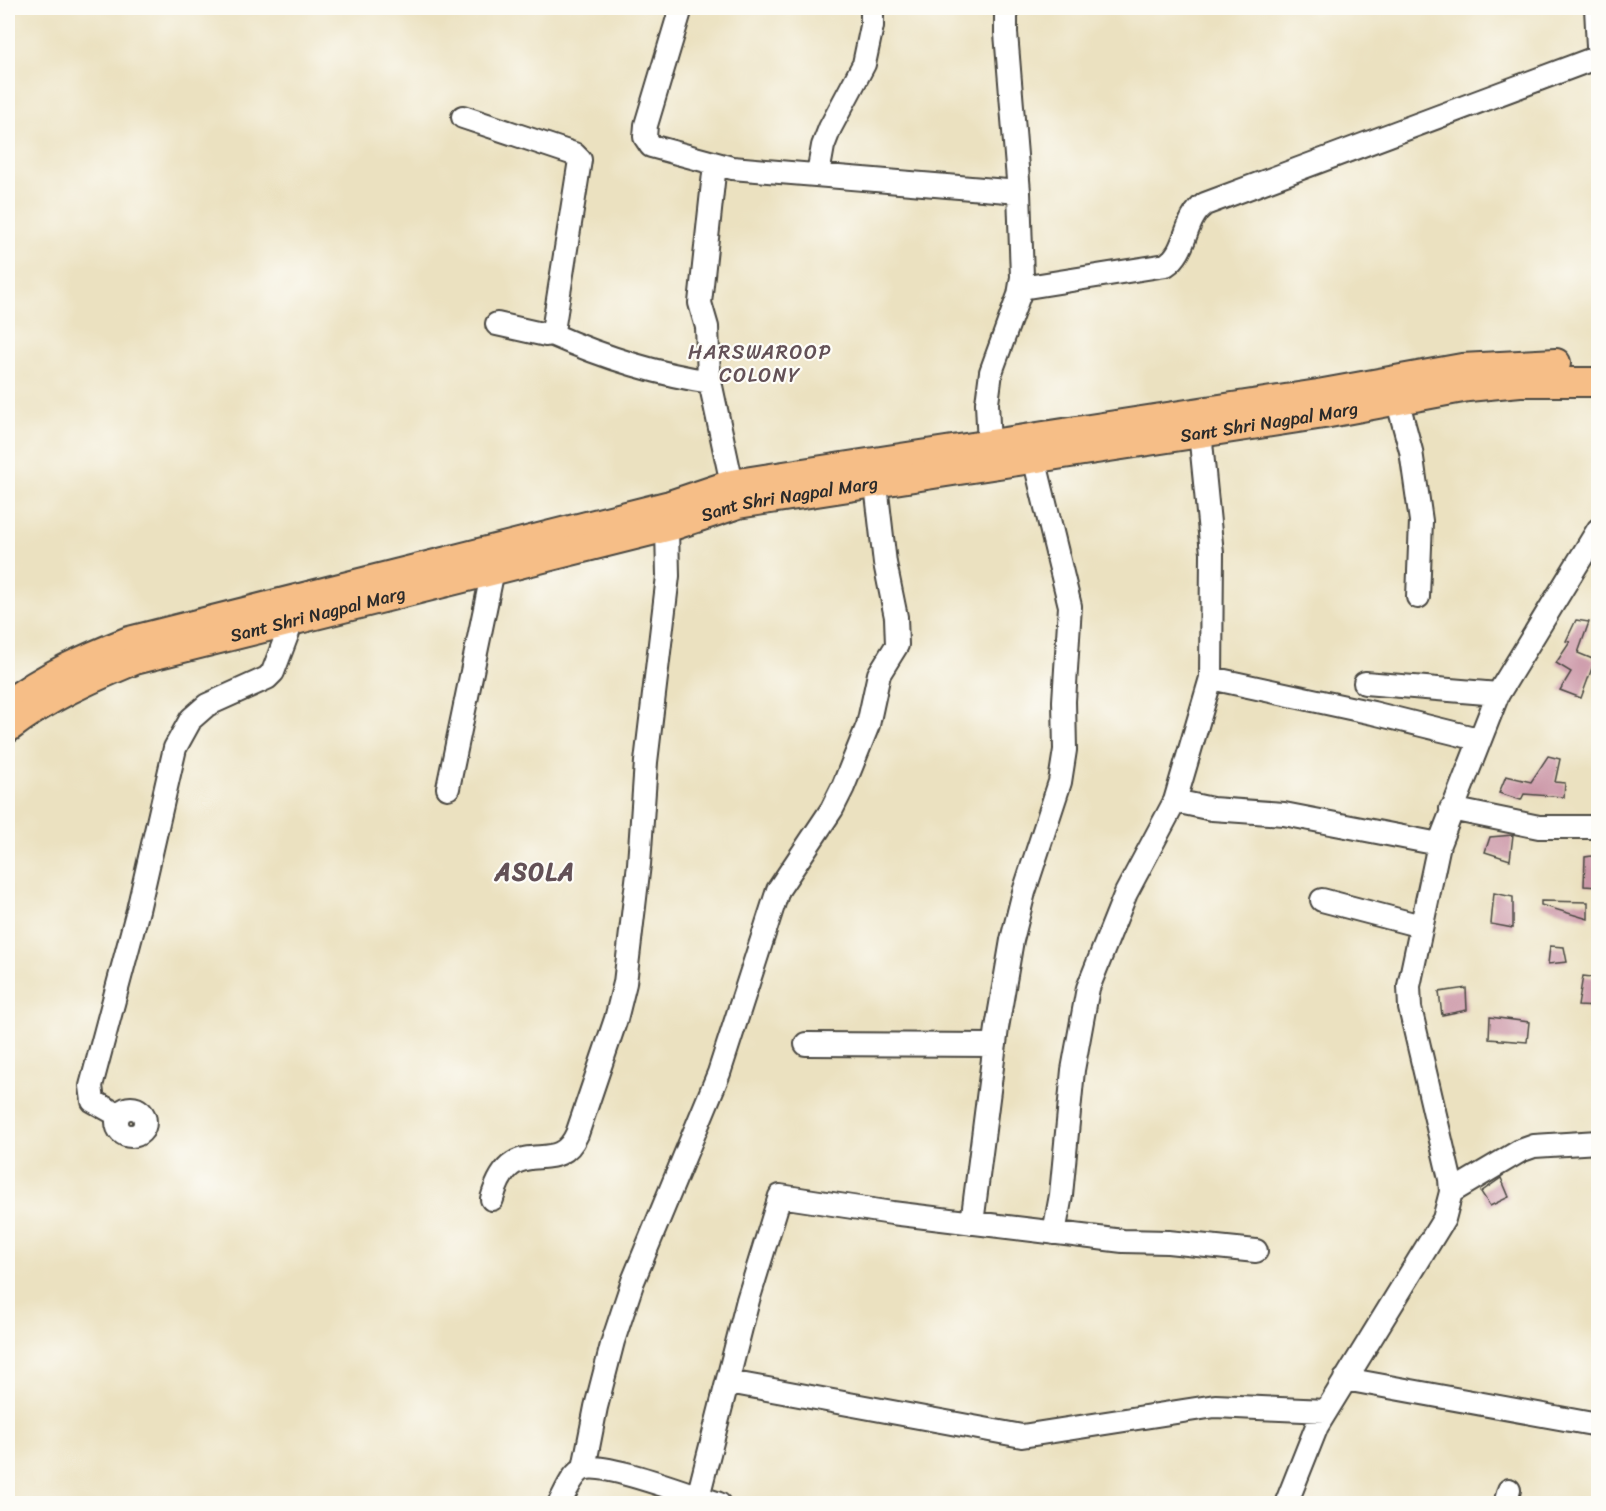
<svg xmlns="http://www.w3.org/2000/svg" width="1606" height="1511" font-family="Sriracha,sans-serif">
	<rect width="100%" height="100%" fill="#fdfcf7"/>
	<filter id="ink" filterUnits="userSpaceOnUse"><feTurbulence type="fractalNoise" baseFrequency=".0167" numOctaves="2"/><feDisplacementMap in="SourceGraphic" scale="12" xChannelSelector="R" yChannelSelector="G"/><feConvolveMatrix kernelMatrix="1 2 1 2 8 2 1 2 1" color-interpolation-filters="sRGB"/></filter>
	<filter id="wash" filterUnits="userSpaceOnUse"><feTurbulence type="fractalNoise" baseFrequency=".008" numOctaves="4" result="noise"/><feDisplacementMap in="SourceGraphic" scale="24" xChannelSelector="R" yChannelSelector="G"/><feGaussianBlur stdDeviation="1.35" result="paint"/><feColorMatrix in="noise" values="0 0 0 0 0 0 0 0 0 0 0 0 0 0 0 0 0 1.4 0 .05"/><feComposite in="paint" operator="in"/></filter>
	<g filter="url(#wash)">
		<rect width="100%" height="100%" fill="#ebe1c0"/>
		<g id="blocks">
			<path fill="#cc98a8" d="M1576,620L1589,622L1578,653L1595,660L1581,698L1560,690L1571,672L1556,663L1570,642L1566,641Z
				M1548,756L1560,759L1555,782L1565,783L1564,797L1524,794L1521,800L1499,793L1506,776L1531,782Z
				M1513,835L1510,860L1485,852L1490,837Z
				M1599,855V887L1584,886L1585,857Z
				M1494,893L1513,897V928L1491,924Z
				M1541,901L1588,902V919L1541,905Z
				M1550,946L1564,947L1567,962L1548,964Z
				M1583,976L1599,978V1007L1578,1006Z
				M1466,988L1467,1010L1442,1015L1439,992Z
				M1490,1017L1529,1022L1527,1042L1489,1039Z
				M1501,1178L1509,1197L1490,1206L1481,1192Z"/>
		</g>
	</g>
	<g filter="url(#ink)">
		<use href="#blocks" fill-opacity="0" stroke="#484641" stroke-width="1.5"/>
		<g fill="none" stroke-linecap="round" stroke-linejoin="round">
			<defs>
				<path id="minor" d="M681,8L646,125L645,137L651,146L732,168L1019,192
					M1596,8L1598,47
					M463,117L574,154L580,160L553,331L546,335L497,324
					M715,164L700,303L707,327L709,377L732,484
					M818,174L823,146L830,128L864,64L872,26V8
					M1021,288L1166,265C1188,251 1183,219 1205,204L1598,57
					M551,334C601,356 656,374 711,382
					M1397,399L1411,451L1421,521L1418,597
					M989,446L987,403L991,372L1019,295L1022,277L1019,192L1006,33V8
					M1211,678L1373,713L1478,739
					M1365,683L1498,694
					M448,788L493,570
					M1175,801L1212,809L1284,814L1439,844
					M1451,809L1539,827H1598
					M1322,900L1421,926
					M806,1044L995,1045
					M117 1122a14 14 0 1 1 28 0a14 14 0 1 1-28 0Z
					M118,1115L93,1101L91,1086L138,910L175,748L191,719L207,705L267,678L273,672L293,619
					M1451,1192L1520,1151L1534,1146L1598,1142
					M492,1199C512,1127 556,1182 577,1134L616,1019L625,983L639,864L646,762L668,576L667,527
					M972,1223L997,1028L1012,940L1024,892L1060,782L1065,750L1064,701L1070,606L1034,458
					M1054,1233L1061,1195L1073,1070L1088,988L1126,893L1175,801L1211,678L1212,553L1200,432
					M1345,1379L1598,1425
					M729,1382L1022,1436L1215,1406L1326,1411
					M584,1468L596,1407L613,1341L633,1281L719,1073L778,890L832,809L843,787L868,725L879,674L897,645L896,617L885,563L876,485
					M698,1497L748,1300L780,1196L892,1213L1123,1241L1168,1242L1256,1251
					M559,1504C565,1494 572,1474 583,1469C602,1461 695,1496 719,1504
					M1286,1504L1317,1426L1444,1219L1451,1192L1450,1179L1410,1008L1409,986L1439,844L1498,694L1598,530
					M1505,1504L1509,1490"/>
				<g id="major">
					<path d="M8,704C45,676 86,658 129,641L670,505L732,484L1318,394L1462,368L1556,363"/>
					<path id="s1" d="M8,728C47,698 89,679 135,660L675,525L738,504L1324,414L1468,387L1520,382H1598"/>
				</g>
			</defs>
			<use href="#minor" stroke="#484641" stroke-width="26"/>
			<use href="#major" stroke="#484641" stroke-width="32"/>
			<use href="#minor" stroke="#fff" stroke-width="22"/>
			<use href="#major" stroke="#f6be87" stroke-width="28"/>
		</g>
	</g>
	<g text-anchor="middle" stroke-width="4.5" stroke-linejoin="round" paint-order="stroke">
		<g font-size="18" fill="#2b2b2b" stroke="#fdfcf7">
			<text dy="6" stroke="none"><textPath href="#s1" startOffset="1305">Sant Shri Nagpal Marg</textPath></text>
			<text dy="6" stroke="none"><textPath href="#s1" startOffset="819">Sant Shri Nagpal Marg</textPath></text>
			<text dy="6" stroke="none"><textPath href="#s1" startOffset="333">Sant Shri Nagpal Marg</textPath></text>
		</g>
		<g font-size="20" letter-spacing="1.5" fill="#635157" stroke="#fdfcf7">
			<text x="760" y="359">HARSWAROOP<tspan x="760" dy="23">COLONY</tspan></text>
		</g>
		<g font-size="24" font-weight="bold" letter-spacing="1.5" fill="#635157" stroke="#fdfcf7">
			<text x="535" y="880">ASOLA</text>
		</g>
	</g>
	<rect width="1606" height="1511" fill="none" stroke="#fdfcf7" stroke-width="30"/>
</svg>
